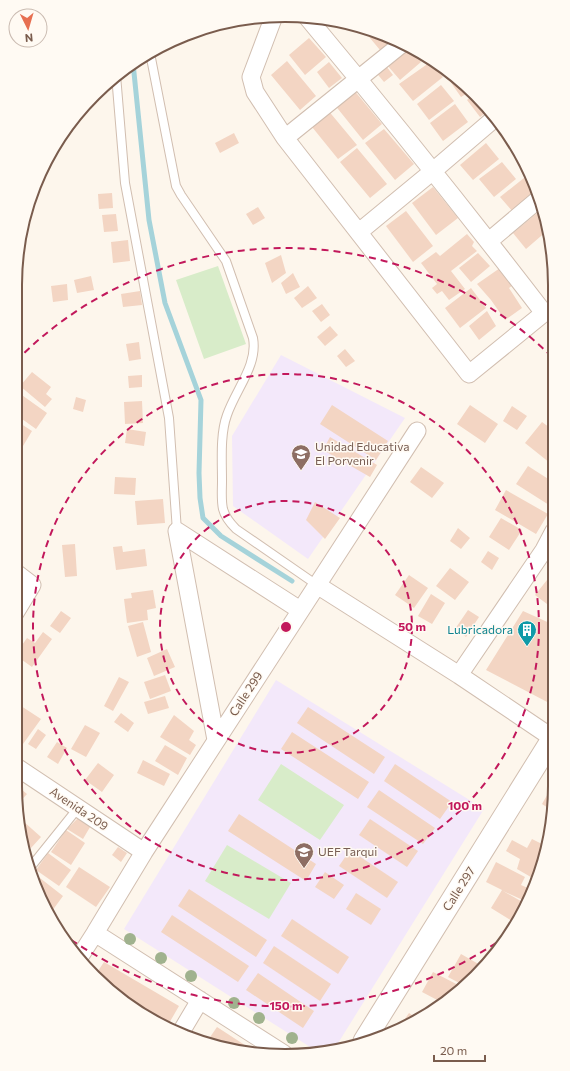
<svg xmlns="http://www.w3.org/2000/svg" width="570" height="1071" font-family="Commissioner,sans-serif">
	<rect width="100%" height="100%" fill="#fdf6ec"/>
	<path fill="#f3e8fa" d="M281,355L405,418L308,559L233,506L232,436Z
		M276,680L484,809L335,1048L318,1052L124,929Z"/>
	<path fill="#d8ecc9" d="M218,266L246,344L204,359L176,280Z
		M281,764L344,805L320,840L258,800Z
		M227,845L291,883L269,919L205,881Z"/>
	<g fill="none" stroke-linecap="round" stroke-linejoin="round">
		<path stroke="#a5d3da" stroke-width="5" d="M133,63L149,220L165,303L201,400L199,473L200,498L203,518L221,536L292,581"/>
	</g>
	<path fill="#f3d5c3" d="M370,29H372L393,39L380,50L365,32Z
		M309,38L326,57L305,75L289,55Z
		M409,47L421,62L400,80L387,65Z
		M430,60L443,77L413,101L399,84L426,65Z
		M287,61L316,96L300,110L271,75Z
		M329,62L342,78L329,88L317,72Z
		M383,62L393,75L384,82L374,70Z
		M451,73L463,82L471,91L461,97L447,77Z
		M441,85L454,101L429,120L417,104Z
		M353,89L382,124L363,140L334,104Z
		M474,94L488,111L480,117L467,100Z
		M455,104L468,122L443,141L430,123Z
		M327,109L357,145L338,159L308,122Z
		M384,129L414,164L395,180L365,143Z
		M504,129L509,135L527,171L498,133Z
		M234,133L239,143L220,153L215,143Z
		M486,143L499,159L473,180L460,165Z
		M357,148L387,184L370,198L340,162Z
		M502,162L516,179L494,197L479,179Z
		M529,174L538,193L514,213L500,197Z
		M433,187L458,218L436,235L412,203Z
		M112,193L113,208L99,209L98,194Z
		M258,207L265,218L253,225L246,214Z
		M542,209L548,230L526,249L513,233Z
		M406,211L433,246L413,262L386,226Z
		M116,214L118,231L104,232L102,215Z
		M467,234L474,242L472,246L477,251L451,271L465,289L449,300L442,291L437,294L432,288L437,284L421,263L436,252L440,256Z
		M128,240L130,261L113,263L111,242Z
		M20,242L25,244L18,263L16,262Z
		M478,253L490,266L471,282L459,268Z
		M281,255L286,273L272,283L265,263Z
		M500,268L513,285L509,288L522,308L505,320L491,300L477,284Z
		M293,273L300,287L286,294L281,283Z
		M91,276L94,290L77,293L74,280Z
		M67,284L68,300L53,302L51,286Z
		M308,286L317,298L302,308L294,298Z
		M471,288L486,308L460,328L445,308Z
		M140,291L142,305L123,307L121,294Z
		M322,304L330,315L321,322L312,311Z
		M487,311L496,326L479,340L469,326Z
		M330,326L338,335L325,346L317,337Z
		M139,342L141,359L129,361L126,344Z
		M345,349L355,361L346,367L337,356Z
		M32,372L51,387L46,394L52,399L45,407L20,386Z
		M142,375V387L129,388L128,376Z
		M19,393L47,413L36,429L15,414V399Z
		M76,397L86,400L83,412L73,409Z
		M142,401L143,423L125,424L124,402Z
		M332,405L388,441L376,460L320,424Z
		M470,405L498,424L485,443L457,424Z
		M512,406L527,416L517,430L503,421Z
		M15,420L32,431L23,446L15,441Z
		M542,422L553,430V459L550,463L525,443Z
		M127,429L146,432L144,446L125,443Z
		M330,437L377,465L370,477L323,450Z
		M528,466L553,482V497L549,505L516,484Z
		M421,467L444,483L432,498L410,482Z
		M115,477L136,478L135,495L114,494Z
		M506,490L548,514L536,534L495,510Z
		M163,499L165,523L137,525L135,501Z
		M315,502L340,518L325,539L306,520Z
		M501,518L522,530L509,550L489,537Z
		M458,528L470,538L461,549L450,541Z
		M75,544L77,576L65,577L62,545Z
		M122,546L123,552L145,549L147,566L116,570L113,547Z
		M488,551L499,558L492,570L481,562Z
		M450,568L469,582L455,600L436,586Z
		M409,575L428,588L414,608L395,595Z
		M547,580L554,585V589L549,595L552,597L547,604L535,595Z
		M153,590L156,608L147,610L148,620L127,623L124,599L132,598L131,593Z
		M431,594L445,603L432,624L418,616Z
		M468,610L479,617L466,637L455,629Z
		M61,611L71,618L60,633L50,626Z
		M523,611L554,625V698L551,704L486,670Z
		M143,622L151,652L137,657L128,626Z
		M43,632L52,639L32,667L15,655L27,638L35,643Z
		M167,649L175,667L154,676L147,658Z
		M165,675L171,691L150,699L144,682Z
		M119,677L129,682L113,711L104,706Z
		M15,678L23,684L15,700Z
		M165,696L169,708L148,714L144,702Z
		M18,704L41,719L23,744L15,739V709Z
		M308,707L385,757L374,774L297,723Z
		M121,713L134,723L128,732L114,722Z
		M174,715L194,731L189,740L196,745L190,755L160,737Z
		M85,725L100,733L86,757L71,749Z
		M38,729L46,735L36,749L28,744Z
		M292,732L369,782L358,799L281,749Z
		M57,742L67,748L58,764L47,757Z
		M165,745L187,758L178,775L155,761Z
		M143,760L170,774L164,786L137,773Z
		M98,763L114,775L102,792L85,780Z
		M395,764L452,802L440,819L384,781Z
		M554,783V803L553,811L542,804Z
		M15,784L27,794L18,804L15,786Z
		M379,790L435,828L423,844L367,807Z
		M82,814L93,822L83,839L67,829Z
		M239,814L316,864L306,881L228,831Z
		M370,819L418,851L407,867L359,835Z
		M23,821L41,837L31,848L24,842L21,823Z
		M66,830L85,843L71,865L51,852Z
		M532,839L544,845L538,856L545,859L536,880L517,869L520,859L506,851L512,840L527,848Z
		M118,847L127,853L121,862L112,855Z
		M350,850L398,882L387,898L339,866Z
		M48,853L71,870L59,886L36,870Z
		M496,862L525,877L521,885L530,889L525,901L503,891L526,904L519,921L517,924L491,908L502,890L486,882Z
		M79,867L110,887L96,907L66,887Z
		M325,872L344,885L334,899L315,887Z
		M40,878L63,896L52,911L48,908L35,884Z
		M189,889L267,940L256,957L178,906Z
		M356,893L381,909L371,925L346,909Z
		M172,915L249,966L238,982L161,932Z
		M292,919L349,957L338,974L281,936Z
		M274,946L331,984L320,1001L263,963Z
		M461,954L482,966L465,986L448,977Z
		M104,962L179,1006L168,1025L125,1001L96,974Z
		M433,972L464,988L441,1002L422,992Z
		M258,973L314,1011L303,1028L246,990Z
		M409,1013L416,1018L398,1029Z
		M217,1027L254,1051L215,1047L206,1043Z"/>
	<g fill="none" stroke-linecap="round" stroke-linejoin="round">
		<defs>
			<path id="service" d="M150,53L176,186L181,195L226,261L253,338C258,365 236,389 227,415C220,434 222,460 222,481C222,490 221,500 223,509C225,517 230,523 236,529L317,585
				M116,75L125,183L169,418L177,531
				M29,869L78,808"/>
			<path id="minor" d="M274,16L251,77L255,92L285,138L469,374L544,313C467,213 388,114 307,17
				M285,138L403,43
				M359,232L433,171L495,118
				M489,241L540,198
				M177,531L216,740
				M177,531L300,610
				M554,531L544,550L459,675L554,739
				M317,585L459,675
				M15,613L32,585L15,572
				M15,766L144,852
				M95,933L284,1054
				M79,958L95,933L144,852L417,431
				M181,1032L200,1000"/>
			<path id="tertiary" d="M364,1041L554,736"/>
		</defs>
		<use href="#service" stroke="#d1beb0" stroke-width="10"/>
		<use href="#minor" stroke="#d1beb0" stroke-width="19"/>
		<use href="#tertiary" stroke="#d1beb0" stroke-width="23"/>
		<use href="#service" stroke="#fff" stroke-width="8"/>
		<use href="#minor" stroke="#fff" stroke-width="17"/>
		<use href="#tertiary" stroke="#fff" stroke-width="21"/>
	</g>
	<g fill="#a0b28e">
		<circle cx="130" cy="939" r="6"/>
		<circle cx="161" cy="958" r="6"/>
		<circle cx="191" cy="976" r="6"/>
		<circle cx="234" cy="1003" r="6"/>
		<circle cx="259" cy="1018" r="6"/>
		<circle cx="292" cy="1038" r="6"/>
	</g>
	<g fill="none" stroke="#c2185b" stroke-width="2" stroke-dasharray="7 5">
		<circle cx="286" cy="627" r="126"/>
		<circle cx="286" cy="627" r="253"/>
		<path d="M506 936A379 379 0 0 1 63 934M16 361A379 379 0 0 1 552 357"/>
	</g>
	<defs>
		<symbol id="school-pin" viewBox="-11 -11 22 30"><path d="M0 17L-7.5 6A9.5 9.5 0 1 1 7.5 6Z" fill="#8d6e63" stroke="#fffaf3"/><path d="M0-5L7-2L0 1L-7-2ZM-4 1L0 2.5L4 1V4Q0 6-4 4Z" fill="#fff"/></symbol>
		<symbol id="building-pin" viewBox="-11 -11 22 30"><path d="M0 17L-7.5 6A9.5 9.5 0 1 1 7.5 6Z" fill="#0f9aa8" stroke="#fffaf3"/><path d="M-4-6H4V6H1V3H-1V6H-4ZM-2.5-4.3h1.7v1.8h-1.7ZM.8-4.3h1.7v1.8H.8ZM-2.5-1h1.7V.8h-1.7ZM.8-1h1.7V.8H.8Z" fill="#fff"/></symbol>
	</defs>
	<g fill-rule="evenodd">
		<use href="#school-pin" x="290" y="443" width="22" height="30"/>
		<use href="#building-pin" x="516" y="619" width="22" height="30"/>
		<use href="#school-pin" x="293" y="841" width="22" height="30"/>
	</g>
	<g text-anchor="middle" stroke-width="3" stroke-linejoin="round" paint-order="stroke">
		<g font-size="12" fill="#785e54" stroke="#fffaf3" text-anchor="start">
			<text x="315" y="451">Unidad Educativa<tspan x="315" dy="14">El Porvenir</tspan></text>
			<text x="318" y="856">UEF Tarqui</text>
		</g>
		<g font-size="12" fill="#0d838f" stroke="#fffaf3" text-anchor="end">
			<text x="513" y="634">Lubricadora</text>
		</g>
		<g font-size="12" fill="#7a5c4d" stroke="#fffaf3">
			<text transform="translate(246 694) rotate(-57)" y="4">Calle 299</text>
			<text transform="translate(79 809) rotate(34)" y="4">Avenida 209</text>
			<text transform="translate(459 889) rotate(-58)" y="4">Calle 297</text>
		</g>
	</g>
	<path d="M0 0H570V1071H0ZM285 22H285A263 263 0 0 1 548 285V786A263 263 0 0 1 285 1049H285A263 263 0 0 1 22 786V285A263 263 0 0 1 285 22Z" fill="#fffaf3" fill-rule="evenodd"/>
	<path fill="none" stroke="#7a5c4d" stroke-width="2" d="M285 22H285A263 263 0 0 1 548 285V786A263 263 0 0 1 285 1049H285A263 263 0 0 1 22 786V285A263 263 0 0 1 285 22Z"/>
	<circle cx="286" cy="627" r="6" fill="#c2185b" stroke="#fffaf3" stroke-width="2"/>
	<g font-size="12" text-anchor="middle" font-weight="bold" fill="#c2185b" stroke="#fffaf3" stroke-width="3" stroke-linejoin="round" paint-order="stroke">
		<text x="412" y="631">50 m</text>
		<text x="465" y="810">100 m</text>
		<text x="286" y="1010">150 m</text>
	</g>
	<g transform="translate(28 28) rotate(175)"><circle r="19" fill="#fffaf3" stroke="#cabbb1"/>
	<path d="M0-3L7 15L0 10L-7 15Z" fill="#e76f51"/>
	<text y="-6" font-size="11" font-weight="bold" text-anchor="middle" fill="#7a5c4d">N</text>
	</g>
	<path d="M434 1055v6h51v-6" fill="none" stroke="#7a5c4d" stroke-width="2"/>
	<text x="440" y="1055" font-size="12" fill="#7a5c4d" stroke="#fffaf3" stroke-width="3" paint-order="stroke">20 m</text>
</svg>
